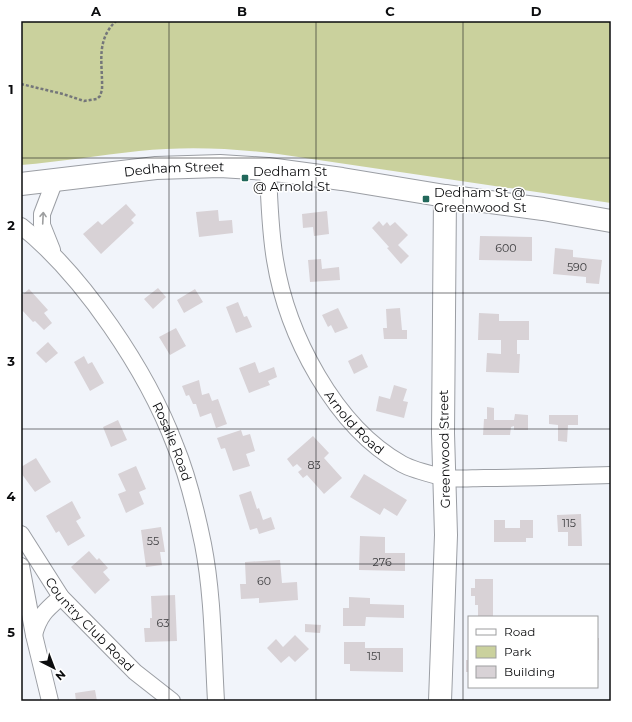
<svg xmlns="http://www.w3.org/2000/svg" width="632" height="722" font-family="Montserrat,sans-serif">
	<rect width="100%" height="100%" fill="#f1f4fa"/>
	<path fill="#cad19d" d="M21,21H611V203L278,154C232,148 185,146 139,151C99,155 60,162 21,165Z"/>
	<path fill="#d8d2d6" d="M126,204L136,215L131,220L134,223L101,254L83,234L98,221L102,225Z
		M218,210L219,221L232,220L233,233L199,237L196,212Z
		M327,211L329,234L314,236L313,227L303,228L302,214Z
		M379,221L383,226L387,222L390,226L395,222L408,235L398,245L409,256L401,264L387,248L389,247L372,228Z
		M480,236L532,237V261L479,260Z
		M555,248L573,250V257L602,260L599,284L586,283V277L553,274Z
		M321,259L322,269L339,267L340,280L310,282L308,260Z
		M158,288L166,297L153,309L144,299Z
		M29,289L48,310L44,313L52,323L44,330L35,321L33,322L21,309V296Z
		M195,289L203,302L184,313L177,300Z
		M238,302L244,317L247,316L252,327L236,333L226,307Z
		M338,308L348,328L335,333L331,325L328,327L322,315Z
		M400,308L402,330H407V339H384L383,328H387L386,309Z
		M479,313L499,314V321H529V340H517V354H520L519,373L486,372L487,353L501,354V340H478Z
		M176,328L186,346L170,355L159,337Z
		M48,342L58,353L46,363L36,353Z
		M362,354L368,367L354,374L348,361Z
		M84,356L88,364L92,362L104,383L90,391L74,362Z
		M255,362L259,373L274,367L277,377L268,381L270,385L249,393L239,368Z
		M199,380L202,395L209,393L212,401L218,399L227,424L216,428L211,413L200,417L196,404H193L189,395L186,396L182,386Z
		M394,385L407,389L403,401L408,402L404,418L376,411L379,396L390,399Z
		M487,407L494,408V420H514L515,414L528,415V430H514V426L511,427L510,435H483L484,419H487Z
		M549,415H578V425H568L567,442L558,441V425L549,424Z
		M118,420L127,440L111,447L103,427Z
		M241,430L243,436L250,434L255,451L246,454L250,466L233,471L225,448L221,449L217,438Z
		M313,436L329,453L324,458L342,478L324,494L307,475L303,478L298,472L302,469L297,464L293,467L287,459Z
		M36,458L51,482L35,492L21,473V467Z
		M136,466L146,489L139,492L144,504L126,513L118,494L126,491L118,474Z
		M364,474L407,500L397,516L384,508L380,515L350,497Z
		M251,491L257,509L259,508L263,520L271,517L275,529L259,534L257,528L250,530L239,495Z
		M72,501L81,518L76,521L85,536L68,546L59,531L56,533L46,516Z
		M581,514L582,546H568V532H558L557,515Z
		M494,520H505V528H520V520H533V538H526V542H494Z
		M161,527L165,552H160L162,565L146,567L141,530Z
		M360,536L385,537V553H405V571L359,570Z
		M89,551L97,560L99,558L108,568L103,572L110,580L95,594L71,567Z
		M280,560L282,583L297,582L298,600L259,603V598L241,599L240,584H246L245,562Z
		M475,579H493V617H478V605H475V596H471V588H475Z
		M175,595L177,641L145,642L144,628H150V618H152L151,596Z
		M349,597L370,598V604L404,605V618L366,617L365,626H343V608H349Z
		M305,624L321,625L320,633L305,632Z
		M295,635L309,649L295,662L289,656L281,663L267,648L276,639L283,647Z
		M597,638H599V660H597Z
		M344,642H365V648H403V672L350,671V664H344Z
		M466,660H469V672H466Z
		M95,690L97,701H76L75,693Z"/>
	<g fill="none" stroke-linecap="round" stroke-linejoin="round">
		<defs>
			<g id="street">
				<path id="s1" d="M268,169C269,200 270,230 275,260C287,334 334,426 402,464C413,470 430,474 442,477C455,480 471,478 484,478C526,478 569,476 611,475"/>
				<path id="s2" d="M21,226C83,275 147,371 175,445C188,476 196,510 203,544C213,595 213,649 216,701"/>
				<path d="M52,250L42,225V214L55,180"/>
				<path id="s3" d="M21,534L61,597L135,672L172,701"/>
				<path d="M21,566L34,635L50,701"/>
				<path d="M34,635C39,615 47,609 61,597"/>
			</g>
			<g id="secondary">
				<path id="s4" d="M21,184L156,168L220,166L268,169L342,179L445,196L543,209L611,221"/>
				<path d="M440,701L446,535L443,433L445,196"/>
			</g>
		</defs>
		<use href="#street" stroke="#9b9ea4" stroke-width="18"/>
		<use href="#secondary" stroke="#9b9ea4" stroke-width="24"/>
		<path stroke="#74767a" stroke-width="2.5" stroke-dasharray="3 2" stroke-linecap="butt" d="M21,84L63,94L84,101L97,99L100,96L102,90C103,64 95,41 116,21"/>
		<use href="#street" stroke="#fff" stroke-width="16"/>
		<use href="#secondary" stroke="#fff" stroke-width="22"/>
	</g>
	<defs><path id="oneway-shaft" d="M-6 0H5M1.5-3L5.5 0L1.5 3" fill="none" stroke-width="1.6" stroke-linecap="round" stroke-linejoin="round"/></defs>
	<use stroke="#9d9e9f" href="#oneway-shaft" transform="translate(43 218) rotate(-87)"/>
	<path fill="none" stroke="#0b0c0e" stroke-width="1" stroke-opacity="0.55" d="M169,21V701M316,21V701M463,21V701M21,158H611M21,293H611M21,429H611M21,564H611"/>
	<g fill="#22685b" stroke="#fff" stroke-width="1.5">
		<rect x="241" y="174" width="8" height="8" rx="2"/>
		<rect x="422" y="195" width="8" height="8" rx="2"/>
	</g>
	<g text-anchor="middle" stroke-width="3" stroke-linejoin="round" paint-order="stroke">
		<g font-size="11" fill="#3e3e40">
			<text x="506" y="252">600</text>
			<text x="577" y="271">590</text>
			<text x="314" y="469">83</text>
			<text x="569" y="527">115</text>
			<text x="153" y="545">55</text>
			<text x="382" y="566">276</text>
			<text x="264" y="585">60</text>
			<text x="163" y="627">63</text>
			<text x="374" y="660">151</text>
		</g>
		<g font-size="13" fill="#0b0c0e" stroke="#fff">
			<text dy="5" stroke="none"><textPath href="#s4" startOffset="154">Dedham Street</textPath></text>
			<text dy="5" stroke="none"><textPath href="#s1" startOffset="275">Arnold Road</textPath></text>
			<text dy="5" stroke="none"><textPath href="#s2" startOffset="266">Rosalie Road</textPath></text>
			<text transform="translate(444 449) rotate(-91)" y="5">Greenwood Street</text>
			<text dy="5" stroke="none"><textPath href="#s3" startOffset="114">Country Club Road</textPath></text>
		</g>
		<g font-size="13" fill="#0b0c0e" stroke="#fff" text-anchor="start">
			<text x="253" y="176">Dedham St<tspan x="253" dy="15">@ Arnold St</tspan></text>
			<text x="434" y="197">Dedham St @<tspan x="434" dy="15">Greenwood St</tspan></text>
		</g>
	</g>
	<rect width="632" height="722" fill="none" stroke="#ffffff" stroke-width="44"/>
	<rect x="468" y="616" width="130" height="72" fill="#ffffff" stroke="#9d9e9f"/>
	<rect x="476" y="629" width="20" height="6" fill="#ffffff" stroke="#9d9e9f"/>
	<text x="504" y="636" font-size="12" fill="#0b0c0e">Road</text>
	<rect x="476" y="646" width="20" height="12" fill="#cad19d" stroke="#9d9e9f"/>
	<text x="504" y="656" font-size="12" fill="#0b0c0e">Park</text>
	<rect x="476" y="666" width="20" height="12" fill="#d8d2d6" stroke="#9d9e9f"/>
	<text x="504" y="676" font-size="12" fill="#0b0c0e">Building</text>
	<g transform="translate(54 668) rotate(138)" stroke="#ffffff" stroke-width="3" paint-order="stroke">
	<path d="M0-3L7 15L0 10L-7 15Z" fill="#0b0c0e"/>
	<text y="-6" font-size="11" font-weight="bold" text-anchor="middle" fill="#0b0c0e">N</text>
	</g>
	<rect x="22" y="22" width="588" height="678" fill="none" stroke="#0b0c0e" stroke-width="1.5"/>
	<g font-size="13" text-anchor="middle" font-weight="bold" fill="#0b0c0e">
		<text x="96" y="16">A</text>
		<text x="242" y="16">B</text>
		<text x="390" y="16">C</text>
		<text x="536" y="16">D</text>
		<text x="11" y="94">1</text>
		<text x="11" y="230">2</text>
		<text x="11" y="366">3</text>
		<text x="11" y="501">4</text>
		<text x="11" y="637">5</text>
	</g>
</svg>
